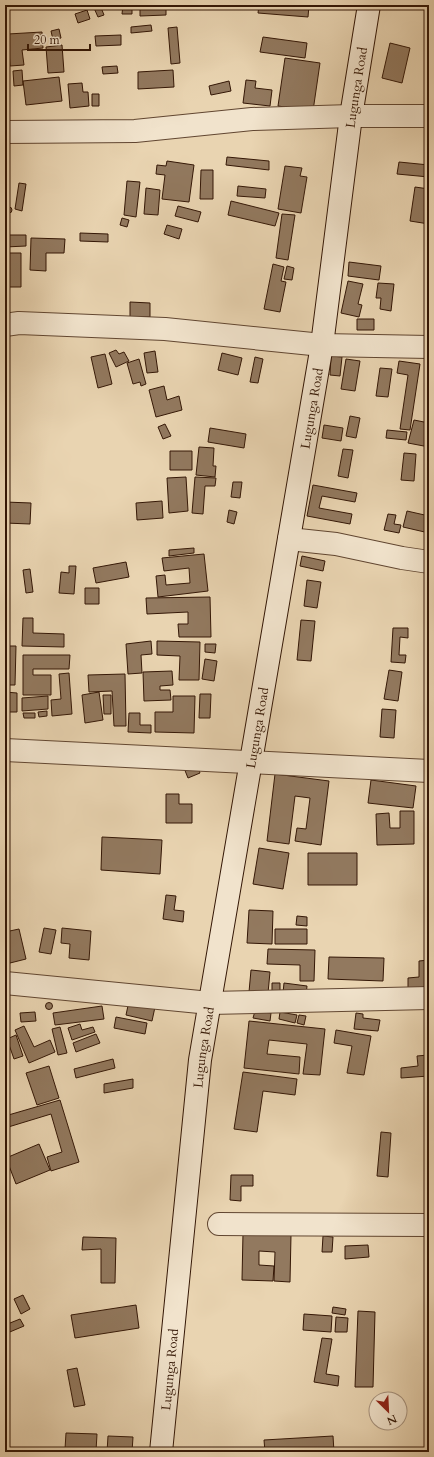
<svg xmlns="http://www.w3.org/2000/svg" width="434" height="1457" font-family="Cardo,serif">
	<rect width="100%" height="100%" fill="#e9d4b1"/>
	<filter id="stains"><feTurbulence type="fractalNoise" baseFrequency=".005" numOctaves="4"/><feColorMatrix values="0 0 0 0 .2 0 0 0 0 .09 0 0 0 0 .02 0 0 0 .5 -.17"/></filter>
	<radialGradient id="worn" r=".72"><stop offset=".6" stop-color="#630" stop-opacity="0"/><stop offset="1" stop-color="#630" stop-opacity=".3"/></radialGradient>
	<path fill="#92795f" stroke="#341706" d="M100,5L104,15L98,17L94,8Z
		M123,5H132V14H122Z
		M259,5H309L308,17L258,13Z
		M166,8V15L140,16V9Z
		M87,10L90,19L78,23L75,14Z
		M151,25L152,31L131,33V27Z
		M177,27L180,63L171,64L168,28Z
		M59,29L61,38L53,40L51,31Z
		M42,32L43,48L22,50L24,65L10,66L8,34Z
		M121,35V45L96,46L95,36Z
		M263,37L307,43L305,58L260,52Z
		M390,43L410,48L402,83L382,78Z
		M62,45L64,72L48,73L46,47Z
		M285,58L320,63L313,111L278,106Z
		M117,66L118,73L103,74L102,67Z
		M22,70L23,85L14,86L13,71Z
		M173,70L174,87L138,89V72Z
		M59,77L62,101L26,105L23,81Z
		M246,80L256,81L255,88L272,90L270,106L243,103Z
		M229,81L231,91L211,95L209,86Z
		M82,83L83,92H88L89,106L70,108L68,84Z
		M92,94H99V106H92Z
		M227,157L269,161V170L226,165Z
		M167,161L194,165L189,202L162,199L165,175L156,174L157,165L166,166Z
		M399,162L429,165V177L397,174Z
		M285,166L302,168L300,176L307,177L301,213L278,209Z
		M201,170H213V199H200Z
		M127,181L140,182L136,217L124,215Z
		M19,183L26,184L22,211L15,209Z
		M238,186L266,189L265,198L237,196Z
		M415,187L429,189V224L410,221Z
		M146,188L160,190L158,215L144,214Z
		M231,201L279,213L275,226L228,215Z
		M178,206L201,212L198,222L175,216Z
		M6 210a3 3 0 1 1 6 0a3 3 0 1 1-6 0Z
		M282,214L295,215L288,260L276,258Z
		M122,218L129,220L127,227L120,225Z
		M167,225L182,229L179,239L164,234Z
		M80,233L108,234V242L80,241Z
		M5,235H26V246L5,247Z
		M31,238L65,239L64,253H46V271L30,270Z
		M5,253H21V287H5Z
		M349,262L381,266L379,280L348,276Z
		M273,264L284,267L281,281L286,282L280,312L264,309Z
		M427,264H429V312Z
		M287,266L294,268L292,280L284,279Z
		M348,281L363,284L358,304L362,305L359,317L341,313Z
		M378,283L394,284L391,311L380,309L381,298H376Z
		M130,302L150,303V317H130Z
		M357,319H374V330H357Z
		M116,350L119,354L124,352L129,361L116,367L109,353Z
		M155,351L158,372L147,373L144,353Z
		M222,353L242,358L238,375L218,370Z
		M105,354L112,384L98,388L91,357Z
		M331,356L342,357L340,376L330,375Z
		M255,357L263,359L258,383L250,382Z
		M139,359L146,384L141,386L140,382L133,384L127,363Z
		M346,359L360,361L355,391L341,389Z
		M399,361L420,364L410,430L400,429L408,375L397,373Z
		M380,368L392,369L388,397L376,396Z
		M164,386L167,400L179,396L182,410L156,417L149,390Z
		M350,416L360,418L356,438L346,436Z
		M414,420L429,423L428,433H429V447L408,443Z
		M165,424L171,436L163,439L158,427Z
		M324,425L343,428L341,441L322,438Z
		M210,428L246,434L244,448L208,442Z
		M387,430L407,432L406,440L386,438Z
		M199,447L214,448L213,466H216L215,477L196,475Z
		M343,449L353,450L348,478L338,476Z
		M170,451H192V470H170Z
		M404,453L416,454L414,481L401,480Z
		M186,477L188,511L169,513L167,478Z
		M195,477L216,478L215,486H205L203,514L192,513Z
		M233,482H242L240,498L231,497Z
		M313,485L357,493L355,502L322,496L319,508L352,514L350,524L307,516Z
		M162,501L163,518L137,520L136,503Z
		M5,502L31,503L30,524L5,523Z
		M229,510L237,512L234,524L227,522Z
		M407,511L429,516V533L403,527Z
		M388,514L396,515L394,524L401,525L399,533L384,530Z
		M194,548V553L169,556V550Z
		M204,554L208,591L158,597L156,576L165,575L166,585L190,583L189,568L164,571L162,558Z
		M302,556L325,561L323,571L300,566Z
		M126,562L129,577L96,583L93,568Z
		M69,566H76L74,594L59,593L61,572L69,573Z
		M30,569L33,592L26,593L23,570Z
		M307,580L321,582L317,608L304,606Z
		M85,588H99V604H85Z
		M210,597L211,637H179L178,624H188V612L147,614L146,598Z
		M23,618H33V633L64,634V647L22,646Z
		M301,620L315,621L311,661L297,660Z
		M393,628H408V638L400,637L399,655H406L405,663L391,662Z
		M151,641L152,654L141,655L142,673L128,674L126,644Z
		M157,641L200,642L199,680H179L180,656L157,655Z
		M205,644H216L215,653L205,652Z
		M5,646H16L15,685H5Z
		M23,655H70L69,669H33V675H51V695H23Z
		M205,659L217,661L214,681L202,679Z
		M389,670L402,672L398,701L384,699Z
		M172,671L173,685L160,686V690H170L171,700L144,701L143,672Z
		M69,673L72,714L52,716L51,700L61,699L59,674Z
		M125,674L126,726H114L112,691L89,692L88,675Z
		M5,692L17,693V712H5Z
		M99,692L103,720L85,723L82,695Z
		M200,694H211L210,718H199Z
		M103,695H111V714H104Z
		M48,696V709L22,711V698Z
		M173,696H195L194,733L155,732V712H173Z
		M382,709L396,710L394,738L380,737Z
		M47,711V716L39,717L38,712Z
		M23,713H35V718H24Z
		M129,713H140V725H151V733L128,732Z
		M196,763L200,773L188,778L184,768Z
		M275,774L329,781L321,845L295,841L297,828L306,829L310,798L295,796L289,844L267,841Z
		M371,780L416,786L413,808L368,803Z
		M166,794H179V804H192V823H166Z
		M400,811H414V844L377,845L376,814L389,813L390,828H400Z
		M102,837L162,840L160,874L101,870Z
		M259,848L289,853L283,889L253,884Z
		M308,853H357V885H308Z
		M166,895L176,896L174,910L184,911L183,922L163,919Z
		M249,910L273,911L272,944L247,943Z
		M297,916L307,917V926L296,925Z
		M44,928L56,930L51,954L39,952Z
		M62,928L91,931L89,960L69,958L70,944L61,943Z
		M19,929L26,959L6,964L5,932Z
		M275,929H307V944H275Z
		M268,949L315,950L314,981H300V965L267,964Z
		M329,957L384,958L383,981L328,979Z
		M429,960V988L408,989V978L419,977V961Z
		M251,970L270,972L268,993L249,992Z
		M272,983H280V991H272Z
		M284,983L307,986L306,996L283,993Z
		M129,1001L155,1007L152,1021L126,1015Z
		M45.5 1006a3.5 3.5 0 1 1 7 0a3.5 3.5 0 1 1-7 0Z
		M102,1006L104,1019L55,1025L53,1013Z
		M255,1011L271,1013L270,1021L253,1018Z
		M35,1012L36,1021L21,1022L20,1013Z
		M280,1012L297,1015L295,1023L279,1019Z
		M356,1013L363,1014V1018L380,1020L378,1031L354,1029Z
		M299,1015L306,1016L304,1025L297,1023Z
		M116,1017L147,1023L145,1034L114,1028Z
		M249,1021L325,1029L320,1075L303,1074L307,1044L269,1040L267,1054L300,1057L299,1074L244,1068Z
		M80,1024L82,1030L93,1027L95,1032L72,1040L68,1028Z
		M24,1026L34,1047L50,1040L55,1052L29,1063L15,1030Z
		M60,1027L67,1053L58,1055L52,1029Z
		M336,1030L371,1036L364,1075L347,1073L352,1046L334,1043Z
		M96,1034L100,1043L76,1052L73,1043Z
		M16,1035L23,1056L14,1059L7,1039Z
		M428,1055L429,1076L401,1078V1068L418,1066L417,1056Z
		M113,1059L115,1068L76,1078L74,1069Z
		M49,1066L59,1098L37,1105L26,1073Z
		M243,1072L297,1079L295,1095L263,1091L257,1132L234,1129Z
		M133,1079V1088L104,1093V1084Z
		M60,1100L79,1162L51,1171L47,1157L62,1152L51,1114L5,1128V1116Z
		M381,1132L391,1133L388,1177L377,1176Z
		M39,1144L50,1170L16,1184L6,1158Z
		M231,1175H253V1186H241V1201L230,1200Z
		M243,1233L291,1235L290,1282L274,1281L275,1252L259,1251V1265L274,1266L273,1281L242,1280Z
		M323,1236L333,1237L332,1252H322Z
		M83,1237L116,1238L115,1283H101V1249L82,1250Z
		M368,1245L369,1257L345,1259V1246Z
		M23,1295L30,1309L21,1314L14,1299Z
		M136,1305L139,1328L75,1338L71,1315Z
		M333,1307L346,1309L345,1315L332,1313Z
		M358,1311L375,1312L373,1387H355Z
		M304,1314L332,1316L331,1332L303,1330Z
		M336,1317L348,1318L347,1332H335Z
		M20,1319L24,1326L5,1334V1325Z
		M322,1338L332,1339L326,1374L339,1376L338,1386L314,1382Z
		M77,1368L85,1405L74,1407L67,1370Z
		M66,1433L97,1434L96,1451L65,1449Z
		M108,1436L133,1437L132,1452H107Z
		M333,1436L334,1452H265L264,1440Z"/>
	<g fill="none" stroke-linecap="round" stroke-linejoin="round">
		<defs>
			<path id="street" d="M5,132L135,131L252,119L351,116H429
				M5,325L19,323L165,329L322,345L429,347
				M289,539L336,544L402,558L429,562
				M5,750L429,771
				M5,983L210,1003L429,998
				M219,1224L429,1225"/>
			<g id="secondary">
				<path id="s1" d="M161,1452L200,1060L322,345L351,116L369,5"/>
			</g>
		</defs>
		<use href="#street" stroke="#614631" stroke-width="24"/>
		<use href="#secondary" stroke="#341706" stroke-width="24"/>
		<use href="#street" stroke="#f1e3cc" stroke-width="22"/>
		<use href="#secondary" stroke="#f1e3cc" stroke-width="22"/>
	</g>
	<g text-anchor="middle" stroke-width="3.5" stroke-linejoin="round" paint-order="stroke">
		<g font-size="13" fill="#341706" stroke="#f1e3cc">
			<text dy="5" stroke="none"><textPath href="#s1" startOffset="1379">Lugunga Road</textPath></text>
			<text dy="5" stroke="none"><textPath href="#s1" startOffset="1055">Lugunga Road</textPath></text>
			<text dy="5" stroke="none"><textPath href="#s1" startOffset="731">Lugunga Road</textPath></text>
			<text dy="5" stroke="none"><textPath href="#s1" startOffset="407">Lugunga Road</textPath></text>
			<text dy="5" stroke="none"><textPath href="#s1" startOffset="83">Lugunga Road</textPath></text>
		</g>
	</g>
	<rect width="434" height="1457" fill="none" stroke="#e9d4b1" stroke-width="20"/>
	<rect x="6" y="6" width="422" height="1445" fill="none" stroke="#341706" stroke-width="2"/>
	<rect x="10" y="10" width="414" height="1437" fill="none" stroke="#341706"/>
	<g transform="translate(388 1411) rotate(156)"><circle r="19" fill="#f1e3cc" stroke="#a5917d"/>
	<path d="M0-3L7 15L0 10L-7 15Z" fill="#8f2418"/>
	<text y="-6" font-size="11" font-weight="bold" text-anchor="middle" fill="#341706">N</text>
	</g>
	<path d="M28 44v6h62v-6" fill="none" stroke="#341706" stroke-width="2"/>
	<text x="34" y="44" font-size="12" fill="#341706" stroke="#f1e3cc" stroke-width="3" paint-order="stroke">20 m</text>
	<rect width="100%" height="100%" filter="url(#stains)"/>
	<rect width="100%" height="100%" fill="url(#worn)"/>
</svg>
